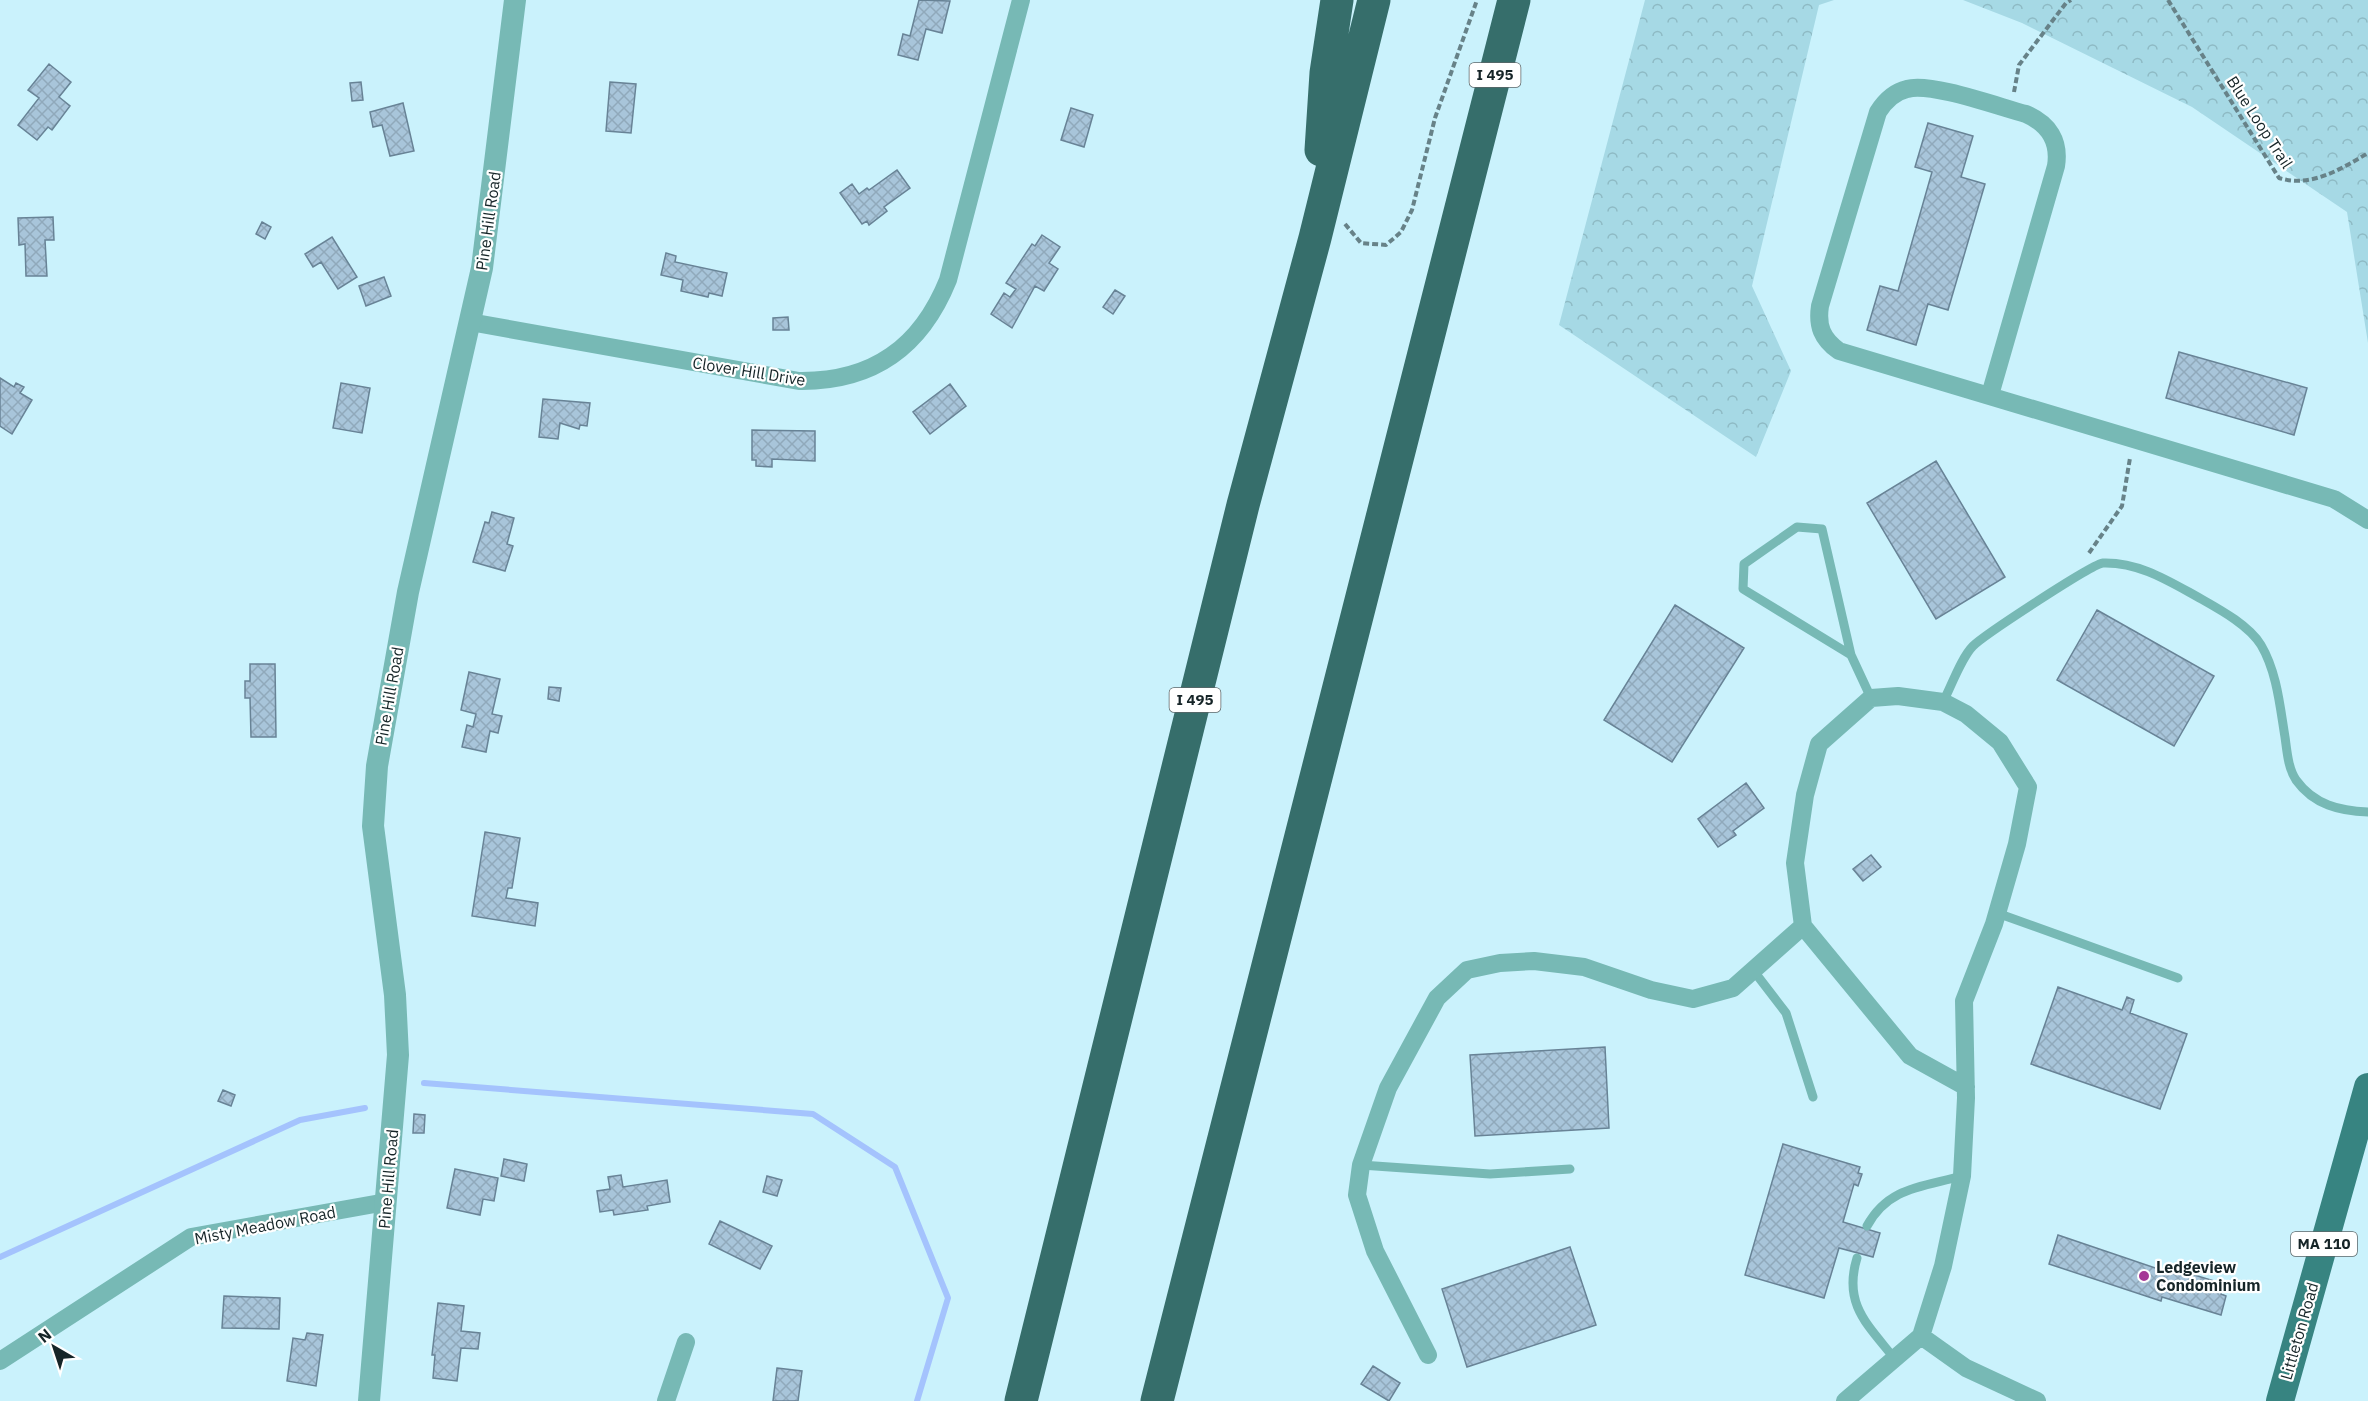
<svg xmlns="http://www.w3.org/2000/svg" width="2368" height="1401" font-family="'IBM Plex Sans',sans-serif">
	<defs>
		<pattern id="forest-crowns" width="20" height="18" patternUnits="userSpaceOnUse" patternTransform="scale(1.5)"><rect width="20" height="18" fill="#a6d9e5"/><path d="M2 6a3 3 0 1 1 6 0M12 15a3 3 0 1 1 6 0" fill="none" stroke="#8ebac4"/></pattern>
		<pattern id="building-cross-hatch" width="8" height="8" patternUnits="userSpaceOnUse" patternTransform="scale(1.5)"><rect width="8" height="8" fill="#a8c5da"/><path d="M0 0l8 8M0 8l8-8" fill="none" stroke="#90a9bb"/></pattern>
	</defs>
	<rect width="100%" height="100%" fill="#caf2fc"/>
	<path fill="url(#forest-crowns)" d="M1645,0H1834L1819,5L1752,286L1791,371L1756,457L1559,325Z
		M1963,0H2368V343L2347,212L2192,107L2022,23Z"/>
	<g fill="none" stroke-linecap="round" stroke-linejoin="round">
		<path stroke="#a4c3fd" stroke-width="6" d="M424,1083L813,1114L895,1167L948,1298L917,1401
			M0,1257L300,1120L365,1108"/>
	</g>
	<path fill="url(#building-cross-hatch)" stroke="#688396" stroke-width="1.5" d="M919,0L950,1L942,33L926,29L918,60L898,55L903,34L910,36Z
		M49,64L71,82L59,97L70,106L52,130L48,127L37,140L18,125L39,98L28,90Z
		M361,82L363,100L352,101L350,83Z
		M610,82L636,84L631,133L606,131Z
		M403,103L414,151L390,156L382,125L373,127L370,112Z
		M1071,108L1093,115L1084,147L1061,140Z
		M1928,123L1973,136L1961,177L1985,184L1948,310L1928,304L1916,345L1867,330L1880,286L1898,291L1932,172L1915,167Z
		M897,170L910,188L884,207L887,211L869,225L867,221L862,224L840,193L852,184L859,194L867,188L869,190Z
		M53,217L54,240H45L47,276H26L25,244L19,245L18,218Z
		M262,222L271,227L265,239L256,234Z
		M1042,235L1060,247L1049,263L1058,269L1044,291L1035,286L1012,328L991,314L1004,293L1010,297L1016,289L1006,283L1032,244L1035,246Z
		M332,237L357,277L338,289L321,262L313,267L305,254Z
		M666,253L676,256L675,262L727,273L722,296L709,293L708,297L681,291L683,280L661,275Z
		M384,277L391,296L366,306L359,286Z
		M1115,290L1125,296L1113,314L1103,307Z
		M788,317L789,330H773V318Z
		M2179,352L2307,388L2294,435L2166,398Z
		M0,378L14,387L16,383L24,387L20,393L32,400L12,434L0,426Z
		M341,383L370,388L362,433L333,428Z
		M950,384L966,406L930,434L913,412Z
		M543,399L590,403L587,426L580,425L579,429L560,423L558,439L539,437Z
		M752,430L815,431V461L772,459V467L756,466V460H752Z
		M1936,461L2005,577L1936,619L1867,503Z
		M492,512L514,518L507,544L513,546L505,571L473,562L485,522L489,523Z
		M1675,605L1744,648L1672,762L1604,720Z
		M2097,610L2214,676L2174,746L2057,680Z
		M250,664H275L276,737H251L250,698H245V681H250Z
		M469,672L500,679L492,714L502,716L498,733L490,731L486,752L462,747L467,725L473,727L476,714L461,710Z
		M549,687L561,688L559,701L548,699Z
		M1746,783L1764,808L1733,831L1736,835L1718,847L1698,819Z
		M485,832L520,838L512,888H508L506,898L538,903L535,926L472,916Z
		M1871,855L1881,867L1863,881L1853,869Z
		M2058,987L2122,1010L2127,997L2134,1000L2130,1013L2187,1034L2160,1109L2031,1064Z
		M1605,1047L1609,1128L1475,1136L1470,1055Z
		M223,1090L235,1095L231,1106L218,1101Z
		M414,1114L425,1115L424,1133H413Z
		M1783,1144L1860,1167L1858,1173L1862,1174L1858,1186L1854,1184L1843,1222L1880,1233L1873,1257L1839,1248L1824,1298L1745,1275Z
		M504,1159L527,1164L524,1181L501,1176Z
		M455,1169L498,1178L494,1201L483,1199L480,1215L447,1208Z
		M621,1175L623,1187L667,1180L670,1202L647,1206L648,1210L614,1215L613,1210L600,1212L597,1191L610,1189L608,1177Z
		M767,1176L782,1180L777,1196L763,1192Z
		M720,1221L772,1246L760,1269L709,1244Z
		M2058,1235L2167,1272L2168,1267L2224,1284L2221,1294L2226,1296L2221,1315L2162,1297L2161,1301L2049,1264Z
		M1570,1247L1596,1325L1467,1367L1442,1289Z
		M224,1296L280,1298L279,1329L222,1328Z
		M438,1303L464,1306L461,1331L480,1333L478,1349L461,1348L457,1381L433,1378L435,1355H432Z
		M307,1333L323,1335L316,1386L287,1381L293,1338L305,1340Z
		M1373,1366L1400,1383L1389,1401L1361,1384Z
		M777,1368L802,1371L798,1401H773Z"/>
	<g fill="none" stroke-linecap="round" stroke-linejoin="round">
		<path stroke="#678288" stroke-width="4" stroke-dasharray="6 3" stroke-linecap="butt" d="M2168,0L2279,178C2311,188 2341,169 2368,153
			M2014,92L2019,65L2066,3L2071,0
			M1345,224L1361,243L1386,245L1401,232L1412,210L1435,118L1477,0
			M2089,553L2122,506L2130,458"/>
		<path stroke="#77b9b5" stroke-width="9" d="M1851,655L1743,589L1744,564L1797,527L1822,529L1851,655L1871,698
			M1943,702C1951,687 1961,658 1973,646C1984,635 2092,564 2103,563C2138,562 2167,580 2196,596C2217,608 2248,624 2261,645C2277,672 2280,707 2285,737C2287,751 2288,768 2296,780C2314,805 2340,811 2368,812
			M1997,913L2178,978
			M1753,970L1786,1013L1813,1097
			M1361,1165L1490,1174L1570,1169
			M1867,1226C1888,1187 1922,1187 1962,1176
			M1857,1258C1843,1304 1867,1324 1894,1358"/>
		<path stroke="#77b9b5" stroke-width="18" d="M470,322L799,381C873,382 921,347 948,280L1021,0
			M1990,395L2056,166C2060,141 2049,124 2026,114C1999,107 1931,82 1907,89C1894,92 1885,101 1878,112L1820,306C1817,326 1822,339 1839,351L2334,499L2368,520
			M1803,926L1910,1056L1966,1087
			M1428,1355L1375,1251L1357,1195L1361,1165L1388,1088L1437,998L1467,970L1500,963L1534,961L1584,967L1651,990L1693,999L1733,988L1803,926L1795,863L1805,795L1819,744L1871,698L1898,696L1943,702L1966,714L2000,742L2028,787L2017,844L1994,924L1964,1001L1966,1098L1962,1176L1943,1266L1921,1336
			M0,1361L191,1237L386,1202
			M666,1401L686,1342
			M1845,1401L1921,1336L1966,1368L2037,1401"/>
		<path stroke="#77b9b5" stroke-width="22" d="M369,1401L398,1055L395,995L373,826L377,766L408,592L482,268L515,0"/>
		<path stroke="#378481" stroke-width="28" d="M2280,1401L2368,1087"/>
		<path stroke="#366e6b" stroke-width="33" d="M1321,150L1326,73L1337,0
			M1021,1401L1243,505L1315,238L1374,0
			M1157,1401L1514,0"/>
	</g>
	<circle fill="#a53896" stroke="#fff" stroke-width="2" cx="2144" cy="1276" r="6"/>
	<g text-anchor="middle" stroke-width="4.5" stroke-linejoin="round" paint-order="stroke">
		<g fill="#fff" stroke="#5c6668" stroke-width="1.5">
			<rect x="1469.5" y="63" width="51" height="24" rx="4.5"/>
			<rect x="1169.5" y="688" width="51" height="24" rx="4.5"/>
			<rect x="2291" y="1232" width="66" height="24" rx="4.5"/>
		</g>
		<g font-size="15" font-weight="bold" fill="#162528">
			<text x="1495" y="80">I 495</text>
			<text x="1195" y="705">I 495</text>
			<text x="2324" y="1249">MA 110</text>
		</g>
		<g font-size="16" fill="#162528" stroke="#fff">
			<text transform="translate(2260 122) rotate(57)" y="6">Blue Loop Trail</text>
			<text transform="translate(488 221) rotate(-82)" y="6">Pine Hill Road</text>
			<text transform="translate(749 371) rotate(9)" y="6">Clover Hill Drive</text>
			<text transform="translate(389 696) rotate(-80)" y="6">Pine Hill Road</text>
			<text transform="translate(388 1179) rotate(-85)" y="6">Pine Hill Road</text>
			<text transform="translate(265 1225) rotate(-11)" y="6">Misty Meadow Road</text>
			<text transform="translate(2299 1331) rotate(-74)" y="6">Littleton Road</text>
		</g>
		<g font-size="16" font-weight="bold" fill="#162528" stroke="#fff" text-anchor="start">
			<text x="2156" y="1273">Ledgeview<tspan x="2156" dy="18">Condominium</tspan></text>
		</g>
	</g>
	<g transform="translate(54 1347) rotate(321)" stroke="#ffffff" stroke-width="4.5" paint-order="stroke">
	<path d="M0-4.5L10 22L0 15L-10 22Z" fill="#162528"/>
	<text y="-9" font-size="16" font-weight="bold" text-anchor="middle" fill="#162528">N</text>
	</g>
</svg>
